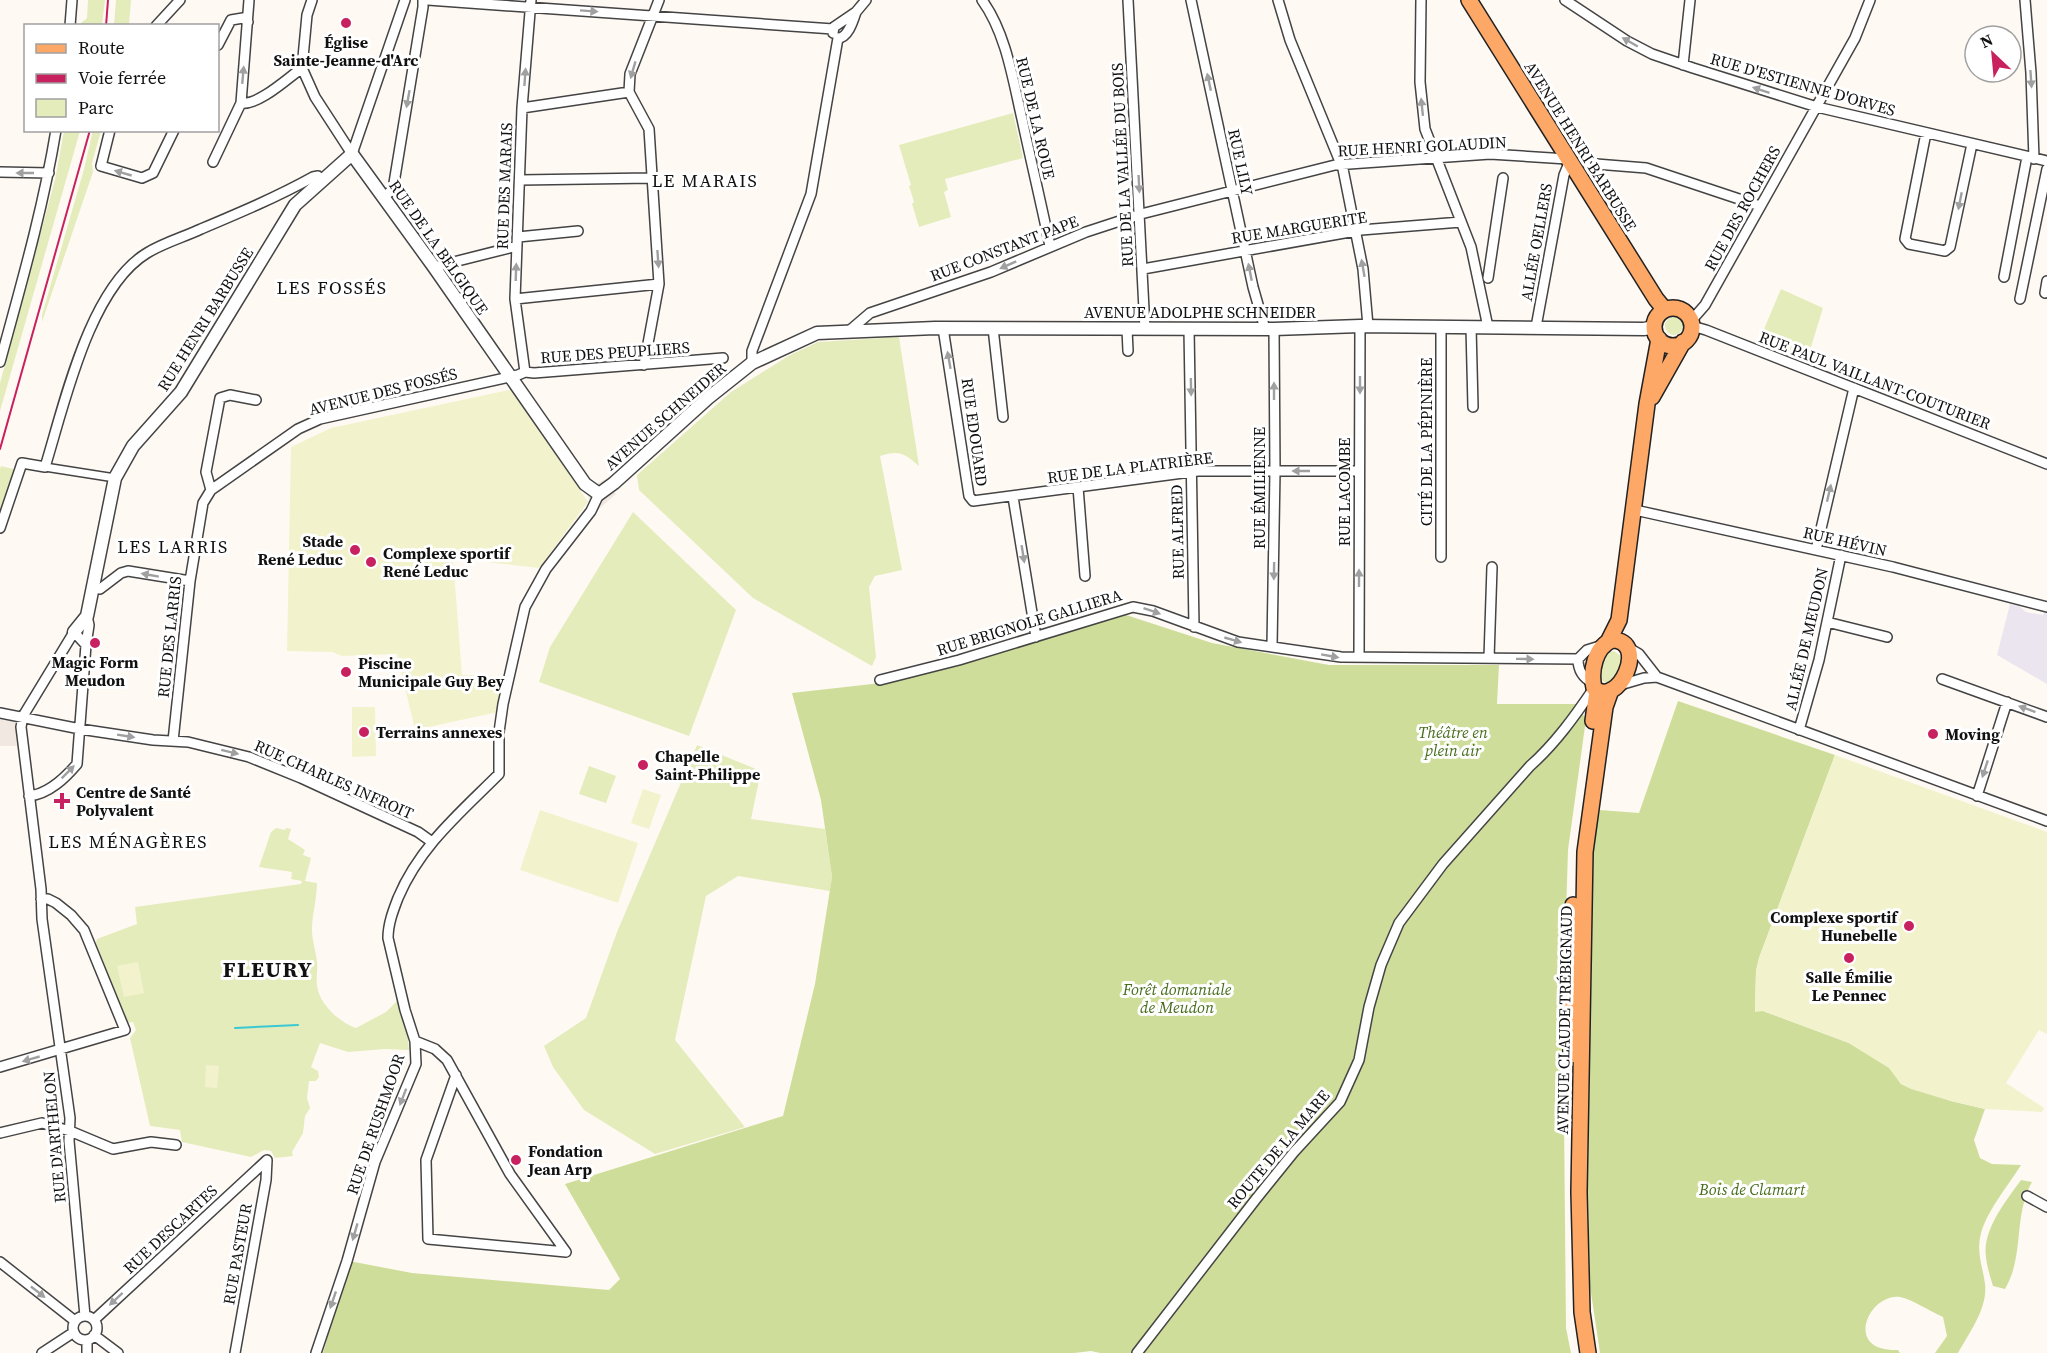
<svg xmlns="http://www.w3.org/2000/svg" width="2047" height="1353" font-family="'Source Serif 4',serif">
	<rect width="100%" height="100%" fill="#fff9f4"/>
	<path fill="#ebe5ef" d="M2010,604L2019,606L2026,612L2043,615L2044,613H2047V684L1997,655Z"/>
	<path fill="#e5ecbb" d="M88,0H105L102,25H79L87,18Z
		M116,0H131L129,25H114Z
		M1013,113L1023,158L945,179L948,190L944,192L951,217L919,227L912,204L914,202L909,186L911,185L899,145Z
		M93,130L101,131L92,163L93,172L42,322V315L84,169Z
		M64,131H80L0,411V383L55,180Z
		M1781,289L1823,308L1807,360L1759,341Z
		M1665 326a9 9 0 1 1 18 0a9 9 0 1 1-18 0Z
		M899,337L919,466C904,453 899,450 880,456L902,570L875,576L869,587L876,657L872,666L753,598L639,490L637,475L731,392L790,355L818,342Z
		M1,466L17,470L0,520V469Z
		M633,512L736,610L689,736L539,682L550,647Z
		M1614,651L1622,657L1619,675L1608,684L1599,679L1600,663L1608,652Z
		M697,745L761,771L751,819L825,829L832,877L830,891L738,876L706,896L675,1040L745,1127L655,1154L584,1110L553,1067L544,1046L586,1018L617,932Z
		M589,766L616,776L606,803L579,794Z
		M276,828L285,830L286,828L291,829L288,839L305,850L303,855L311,858L305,881L317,883C317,899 312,914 312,930C312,941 316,951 317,962C318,969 316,977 317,985C319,1004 339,1022 356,1028L386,1012L397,1001L407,1030L409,1050L385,1049L348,1052L320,1043L311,1067L318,1071L319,1077L316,1081H309L307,1098L310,1108L305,1116L303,1133L292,1152L293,1156L275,1158L271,1151L264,1150L251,1157L182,1142L180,1130L150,1126L130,1038L136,1030L133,1022L127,1023L96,943L97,939L137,924L135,907L301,884L302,881L291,879L292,872L259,867L271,832Z"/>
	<path fill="#cede9a" d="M1120,613L1212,643L1329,665H1499L1497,704H1576L1586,719L1568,850L1563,1011L1566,1328L1571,1353H1100L1091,1351L1074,1353H323L349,1261L412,1273L609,1290L620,1279L565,1184L783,1116L815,984L832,877L821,800L792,693L881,683L994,655Z
		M1678,701L1835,755L1759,958L1756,971L1755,1011H1763L1849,1043L1890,1068L1901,1084L1951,1101L1985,1109L1974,1140L1980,1158L1992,1164L2021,1165C2008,1186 1984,1214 1980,1238C1977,1255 1983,1268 1985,1284C1988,1308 1969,1333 1958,1353H1935L1947,1336L1943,1317C1931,1312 1912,1299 1900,1297C1869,1293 1842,1352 1898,1350L1900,1353H1600L1590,1286L1588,1189L1592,851L1600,810L1639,813Z
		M2021,1180L2032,1182C2013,1216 2025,1255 2005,1289L1993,1286C1990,1276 1987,1267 1986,1257C1982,1230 2006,1201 2021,1180Z"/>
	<path fill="#f2f3cd" d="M513,389L588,502L539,568L453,558L462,675L504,676L498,712L415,730L397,654L342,656L332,652L287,651L291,447L331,428Z
		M352,707H375L376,756L352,757Z
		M1835,755L2047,832V1034L2039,1030L2006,1083L2044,1108L2042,1112L1985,1109L1951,1101L1911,1089L1901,1084L1889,1068L1849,1043L1763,1011L1755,1012L1756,971L1759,958Z
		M643,789L661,795L649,829L631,823Z
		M540,810L638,843L618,903L520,870Z
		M138,962L144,993L124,997L117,966Z
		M206,1065L219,1066L217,1088L205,1087Z"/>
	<path fill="#f1e8e1" d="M604,480L616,494L599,509L591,503L585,490Z
		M0,718L15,720L17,746H0Z"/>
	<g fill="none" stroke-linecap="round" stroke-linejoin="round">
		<path stroke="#3ac8d3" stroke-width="2" d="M235,1028L298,1025"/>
		<defs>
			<path id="pedestrian" d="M45,467L115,478"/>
			<path id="minor" d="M249,0L241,103C258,106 288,78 302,68
				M312,0L307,15L302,68L315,97L352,154
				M428,0L833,29
				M982,0C1006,33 1013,80 1022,119C1031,161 1041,203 1050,246
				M1128,0L1145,329
				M1191,0L1253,287L1265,329
				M1278,0L1290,40L1343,169L1363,269L1368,326
				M1421,0L1420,82L1425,129L1471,247L1488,327
				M1565,0L1627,41L1652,54L1693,68L1817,107L2047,161
				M2025,0L2031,73L2034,159
				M70,26L72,0
				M156,26L180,0
				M833,33L834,27L856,12L866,0
				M838,38C848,38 853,21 856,12
				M218,45L231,20L243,18L248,22
				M1683,65L1690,0
				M522,108L629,92
				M110,130L101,166L142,178L153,173L174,130
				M1926,133L1905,239L1909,244L1945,251L1950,247L1972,144
				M352,154L405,0
				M213,162L241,103
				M1596,164L1646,168L1760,206
				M0,172L49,173
				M520,180L651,178
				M384,197L393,189L423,7V0
				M518,237L578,231
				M434,267L517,246
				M1143,269L1361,230L1461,222
				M2004,277L2027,157
				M1488,278L1503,178
				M2045,293L2047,281
				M515,299L659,284
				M2020,299L2047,169
				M1691,321L1705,305L1855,38L1870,0
				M1692,326L1706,330L2047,464
				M1471,327L1473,407
				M1536,327L1564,175L1569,163
				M943,328L969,496L973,501L1198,471H1359
				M993,328L1003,417
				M1127,329L1128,351
				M1189,329L1194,627
				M849,331L870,313L991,272L1086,232L1141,214L1335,165L1490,154L1567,159
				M0,362C21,285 43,209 56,130
				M752,363V351L811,194L838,38
				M644,365L659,284L649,129L629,92L630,74L659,0
				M525,372L515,299L522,108L531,0
				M1078,487L1085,576
				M211,490L206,472L220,398L230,395L256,400
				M1013,497L1036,637
				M1635,510L1893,567L2047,607
				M0,528L22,463L45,467C64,406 89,288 147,253C163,243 184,237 201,229C239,213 277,197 313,177L318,176L322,181
				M1816,550L1854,388
				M1441,557V327
				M93,588L100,589L121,573L128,571L190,581
				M1827,622L1887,637
				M1272,646L1275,471L1274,329
				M1627,647L1639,654L1657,677
				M1359,657L1360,326
				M1489,658L1492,567
				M1942,679L2047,717
				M880,680L959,660L1133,607L1153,611L1238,642L1341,657L1578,659
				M1593,683C1583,678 1578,671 1578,659L1587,650L1603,645
				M1620,685L1644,678L1657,677L2047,821
				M0,713L80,729L153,740L188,742L249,757L301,778L418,832L432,842
				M1799,730L1819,660L1841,555
				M173,741L190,581L203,503L211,490L298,429L320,419L518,375L525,372L534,373L723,358
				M29,796C49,794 65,778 77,764L86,645L89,625L87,616
				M1977,796L2007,702
				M415,1041L435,1049L447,1060L510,1174L566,1252
				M0,1067L125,1030L84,930L71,915L56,903L48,899H41
				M456,1075L426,1160L428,1239L566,1252
				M0,1133L42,1123L70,1131L113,1149L151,1142L176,1145
				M2027,1196L2047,1207
				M0,1262L75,1321
				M85,1316L69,1141L70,1118L42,919L41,889L21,727L23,716L74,632L86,645
				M73 1328a12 12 0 1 1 24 0a12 12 0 1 1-24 0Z
				M94,1320L267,1160
				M94,1335L118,1353
				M87,1340V1353
				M42,1353L74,1332
				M235,1353L266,1180L267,1160
				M316,1353L347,1261L375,1162L416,1064L415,1041L405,1010L388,938C388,924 393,911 398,898C420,846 460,813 499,774V732L503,704L525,607L546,569L591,511L599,494
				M1137,1353L1256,1199L1294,1152L1340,1102L1359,1060L1369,1007L1381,965L1399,923L1443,864L1530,766C1555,744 1575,716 1594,688"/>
			<path id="tertiary" d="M74,632L87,616L115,478L133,446L181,392L295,205L352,154L434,267L585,484L599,494L614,483L708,398L752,363L817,333L935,328L1274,329L1360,326L1644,329L1654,327"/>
			<path id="primary" d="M1469,0L1656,299L1665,310
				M1654 327a19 19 0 1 1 38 0a19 19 0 1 1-38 0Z
				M1652,397L1683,342
				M1612,640C1650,640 1618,710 1594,688C1590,671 1595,647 1612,640Z
				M1608,642L1619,620L1647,404L1659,339
				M1593,721L1597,691
				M1571,1055L1573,905
				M1588,1353L1582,1312L1579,1192L1585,852L1605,707L1611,690"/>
		</defs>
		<use href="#pedestrian" stroke="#444" stroke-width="10"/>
		<use href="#minor" stroke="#444" stroke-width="12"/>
		<use href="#tertiary" stroke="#444" stroke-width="15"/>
		<use href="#primary" stroke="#222" stroke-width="18"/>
		<use href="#pedestrian" stroke="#fff" stroke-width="7"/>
		<use href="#minor" stroke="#fff" stroke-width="9"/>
		<use href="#tertiary" stroke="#fff" stroke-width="12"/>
		<use href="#primary" stroke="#fda866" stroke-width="15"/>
		<path stroke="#c8215f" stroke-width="2" d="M106,26L108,0
			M0,449L90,130"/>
	</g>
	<defs><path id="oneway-solid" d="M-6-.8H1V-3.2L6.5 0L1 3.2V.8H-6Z" transform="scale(1.5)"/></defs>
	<g fill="#a0a0a0">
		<use href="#oneway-solid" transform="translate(589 11) rotate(4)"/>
		<use href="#oneway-solid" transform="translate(1630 42) rotate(-150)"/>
		<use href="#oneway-solid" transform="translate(633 70) rotate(106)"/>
		<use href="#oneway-solid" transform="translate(243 75) rotate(-85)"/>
		<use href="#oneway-solid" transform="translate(525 77) rotate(-86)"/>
		<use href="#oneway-solid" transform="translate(2031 79) rotate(86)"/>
		<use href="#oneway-solid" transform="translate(1209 82) rotate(-102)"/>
		<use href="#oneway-solid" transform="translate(1761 90) rotate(-162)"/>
		<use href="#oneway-solid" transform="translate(408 99) rotate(100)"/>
		<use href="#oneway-solid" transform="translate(1422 107) rotate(-96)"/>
		<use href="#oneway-solid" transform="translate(25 173) rotate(-180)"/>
		<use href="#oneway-solid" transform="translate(123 173) rotate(-164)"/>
		<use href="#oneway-solid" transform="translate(1139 184) rotate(87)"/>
		<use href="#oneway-solid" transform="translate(1960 201) rotate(101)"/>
		<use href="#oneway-solid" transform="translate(658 259) rotate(86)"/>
		<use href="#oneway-solid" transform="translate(1008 265) rotate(156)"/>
		<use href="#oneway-solid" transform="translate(1363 268) rotate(-100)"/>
		<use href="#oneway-solid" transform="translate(516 272) rotate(-88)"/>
		<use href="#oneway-solid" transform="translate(1250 272) rotate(-101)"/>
		<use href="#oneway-solid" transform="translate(949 360) rotate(-100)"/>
		<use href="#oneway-solid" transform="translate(1360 385) rotate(90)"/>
		<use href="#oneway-solid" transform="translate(1191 387) rotate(89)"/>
		<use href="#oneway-solid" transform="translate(1274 391) rotate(-90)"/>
		<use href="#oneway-solid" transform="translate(1301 471) rotate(180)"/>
		<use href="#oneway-solid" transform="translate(1829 493) rotate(-77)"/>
		<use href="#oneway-solid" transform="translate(1023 554) rotate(81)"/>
		<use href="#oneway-solid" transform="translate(1274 571) rotate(91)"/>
		<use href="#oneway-solid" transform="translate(150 575) rotate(-170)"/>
		<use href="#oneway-solid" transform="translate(1359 578) rotate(-90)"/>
		<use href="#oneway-solid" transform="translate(1152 611) rotate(19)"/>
		<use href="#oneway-solid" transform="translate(1233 640) rotate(16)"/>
		<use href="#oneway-solid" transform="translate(1330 656) rotate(10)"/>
		<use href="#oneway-solid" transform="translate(1525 659) rotate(1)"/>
		<use href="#oneway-solid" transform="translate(2027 709) rotate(-160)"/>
		<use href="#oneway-solid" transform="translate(126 736) rotate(9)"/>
		<use href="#oneway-solid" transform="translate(230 752) rotate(14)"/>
		<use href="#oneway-solid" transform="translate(1985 769) rotate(108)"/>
		<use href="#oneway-solid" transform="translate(68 772) rotate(-45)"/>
		<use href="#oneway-solid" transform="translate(31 1059) rotate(164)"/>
		<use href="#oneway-solid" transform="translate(403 1097) rotate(111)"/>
		<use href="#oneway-solid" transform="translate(355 1232) rotate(106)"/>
		<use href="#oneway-solid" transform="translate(38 1292) rotate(38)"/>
		<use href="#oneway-solid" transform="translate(116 1299) rotate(137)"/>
		<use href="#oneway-solid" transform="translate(333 1300) rotate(109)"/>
	</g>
	<g fill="#c8215f" stroke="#fff" stroke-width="2">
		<circle cx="346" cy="23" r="6"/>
		<circle cx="355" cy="550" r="6"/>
		<circle cx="371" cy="562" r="6"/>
		<circle cx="95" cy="643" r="6"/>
		<circle cx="346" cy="672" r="6"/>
		<circle cx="364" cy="732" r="6"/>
		<circle cx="1933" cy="734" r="6"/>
		<circle cx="643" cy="765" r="6"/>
		<path d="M59 792h6v6h6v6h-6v6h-6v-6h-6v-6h6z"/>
		<circle cx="1909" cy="926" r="6"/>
		<circle cx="1849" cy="958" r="6"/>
		<circle cx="516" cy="1160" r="6"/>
	</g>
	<g text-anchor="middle" stroke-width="6" stroke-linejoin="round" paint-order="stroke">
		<g font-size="16" font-weight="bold" fill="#111" stroke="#fff" text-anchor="start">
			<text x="346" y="48" text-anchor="middle">Église<tspan x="346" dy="18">Sainte-Jeanne-d'Arc</tspan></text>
			<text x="343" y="547" text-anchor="end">Stade<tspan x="343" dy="18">René Leduc</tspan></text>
			<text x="383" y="559">Complexe sportif<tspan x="383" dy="18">René Leduc</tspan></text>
			<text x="95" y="668" text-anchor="middle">Magic Form<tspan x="95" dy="18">Meudon</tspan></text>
			<text x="358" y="669">Piscine<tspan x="358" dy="18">Municipale Guy Bey</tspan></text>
			<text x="376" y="738">Terrains annexes</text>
			<text x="1945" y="740">Moving</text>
			<text x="655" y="762">Chapelle<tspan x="655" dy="18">Saint-Philippe</tspan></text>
			<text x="76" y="798">Centre de Santé<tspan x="76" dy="18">Polyvalent</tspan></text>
			<text x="1897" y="923" text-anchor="end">Complexe sportif<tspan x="1897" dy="18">Hunebelle</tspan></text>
			<text x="1849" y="983" text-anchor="middle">Salle Émilie<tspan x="1849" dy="18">Le Pennec</tspan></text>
			<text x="528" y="1157">Fondation<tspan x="528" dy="18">Jean Arp</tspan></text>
		</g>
		<g font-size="16" fill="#111" stroke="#fff">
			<text transform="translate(1803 84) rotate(16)" y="6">RUE D'ESTIENNE D'ORVES</text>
			<text transform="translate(1036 118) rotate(77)" y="6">RUE DE LA ROUE</text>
			<text transform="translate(1422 146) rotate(-3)" y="6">RUE HENRI GOLAUDIN</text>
			<text transform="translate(1581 146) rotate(58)" y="6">AVENUE HENRI BARBUSSE</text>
			<text transform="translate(1241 162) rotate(78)" y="6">RUE LILY</text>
			<text transform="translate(1122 165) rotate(-93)" y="6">RUE DE LA VALLÉE DU BOIS</text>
			<text transform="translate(504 186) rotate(-88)" y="6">RUE DES MARAIS</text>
			<text transform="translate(1742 208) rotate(-61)" y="6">RUE DES ROCHERS</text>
			<text transform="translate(1299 227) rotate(-9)" y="6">RUE MARGUERITE</text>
			<text transform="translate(1536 242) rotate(-80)" y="6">ALLÉE OELLERS</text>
			<text transform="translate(439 247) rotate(55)" y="6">RUE DE LA BELGIQUE</text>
			<text transform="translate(1004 248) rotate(-21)" y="6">RUE CONSTANT PAPE</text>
			<text x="1200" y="318">AVENUE ADOLPHE SCHNEIDER</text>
			<text transform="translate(205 319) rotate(-58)" y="6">RUE HENRI BARBUSSE</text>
			<text transform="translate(615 352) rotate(-4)" y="6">RUE DES PEUPLIERS</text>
			<text transform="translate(1875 380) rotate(21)" y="6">RUE PAUL VAILLANT-COUTURIER</text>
			<text transform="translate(383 391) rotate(-14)" y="6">AVENUE DES FOSSÉS</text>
			<text transform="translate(665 416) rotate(-41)" y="6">AVENUE SCHNEIDER</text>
			<text transform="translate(975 432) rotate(82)" y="6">RUE EDOUARD</text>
			<text transform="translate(1426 442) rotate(-90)" y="6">CITÉ DE LA PÉPINIÈRE</text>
			<text transform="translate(1130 467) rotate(-7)" y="6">RUE DE LA PLATRIÈRE</text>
			<text transform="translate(1259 488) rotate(-90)" y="6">RUE ÉMILIENNE</text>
			<text transform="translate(1344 492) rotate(-90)" y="6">RUE LACOMBE</text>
			<text transform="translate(1177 532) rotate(-91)" y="6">RUE ALFRED</text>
			<text transform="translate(1845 541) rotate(13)" y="6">RUE HÉVIN</text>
			<text transform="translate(1029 622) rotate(-17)" y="6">RUE BRIGNOLE GALLIERA</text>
			<text transform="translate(169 637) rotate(-84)" y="6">RUE DES LARRIS</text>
			<text transform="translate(1806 639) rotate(-77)" y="6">ALLÉE DE MEUDON</text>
			<text transform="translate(334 779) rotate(24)" y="6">RUE CHARLES INFROIT</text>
			<text transform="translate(1564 1020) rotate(-89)" y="6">AVENUE CLAUDE TRÉBIGNAUD</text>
			<text transform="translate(375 1124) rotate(-71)" y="6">RUE DE RUSHMOOR</text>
			<text transform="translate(54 1137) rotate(-95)" y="6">RUE D'ARTHELON</text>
			<text transform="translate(1278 1149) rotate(-50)" y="6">ROUTE DE LA MARE</text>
			<text transform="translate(170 1229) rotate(-43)" y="6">RUE DESCARTES</text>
			<text transform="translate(237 1254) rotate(-80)" y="6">RUE PASTEUR</text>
		</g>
		<g font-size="16" font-style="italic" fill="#476d1c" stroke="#fff">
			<text x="1453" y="738">Théâtre en<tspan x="1453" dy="18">plein air</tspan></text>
			<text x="1177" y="995">Forêt domaniale<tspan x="1177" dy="18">de Meudon</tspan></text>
			<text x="1752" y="1195">Bois de Clamart</text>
		</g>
		<g font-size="18" letter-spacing="1.5" fill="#111" stroke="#fff">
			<text x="705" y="187">LE MARAIS</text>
			<text x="332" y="294">LES FOSSÉS</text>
			<text x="173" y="553">LES LARRIS</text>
			<text x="128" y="848">LES MÉNAGÈRES</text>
		</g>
		<g font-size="22" font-weight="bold" letter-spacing="1.5" fill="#111" stroke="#fff">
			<text x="268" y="977">FLEURY</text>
		</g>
	</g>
	<rect x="24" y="24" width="195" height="108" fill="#ffffff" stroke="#a0a0a0" stroke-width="1.5"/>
	<rect x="36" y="44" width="30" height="9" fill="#fda866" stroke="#a0a0a0" stroke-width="1.5"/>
	<text x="78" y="54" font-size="18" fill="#111111">Route</text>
	<rect x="36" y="74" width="30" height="9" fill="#c8215f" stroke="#a0a0a0" stroke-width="1.5"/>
	<text x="78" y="84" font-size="18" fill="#111111">Voie ferrée</text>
	<rect x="36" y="99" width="30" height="18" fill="#e5ecbb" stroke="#a0a0a0" stroke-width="1.5"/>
	<text x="78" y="114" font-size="18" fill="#111111">Parc</text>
	<g transform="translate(1993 54) rotate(334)"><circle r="28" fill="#ffffff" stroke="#a0a0a0" stroke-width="1.5"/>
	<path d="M0-4.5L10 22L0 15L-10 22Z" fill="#c8215f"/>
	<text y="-9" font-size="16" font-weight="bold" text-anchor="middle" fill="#111111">N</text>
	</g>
</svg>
